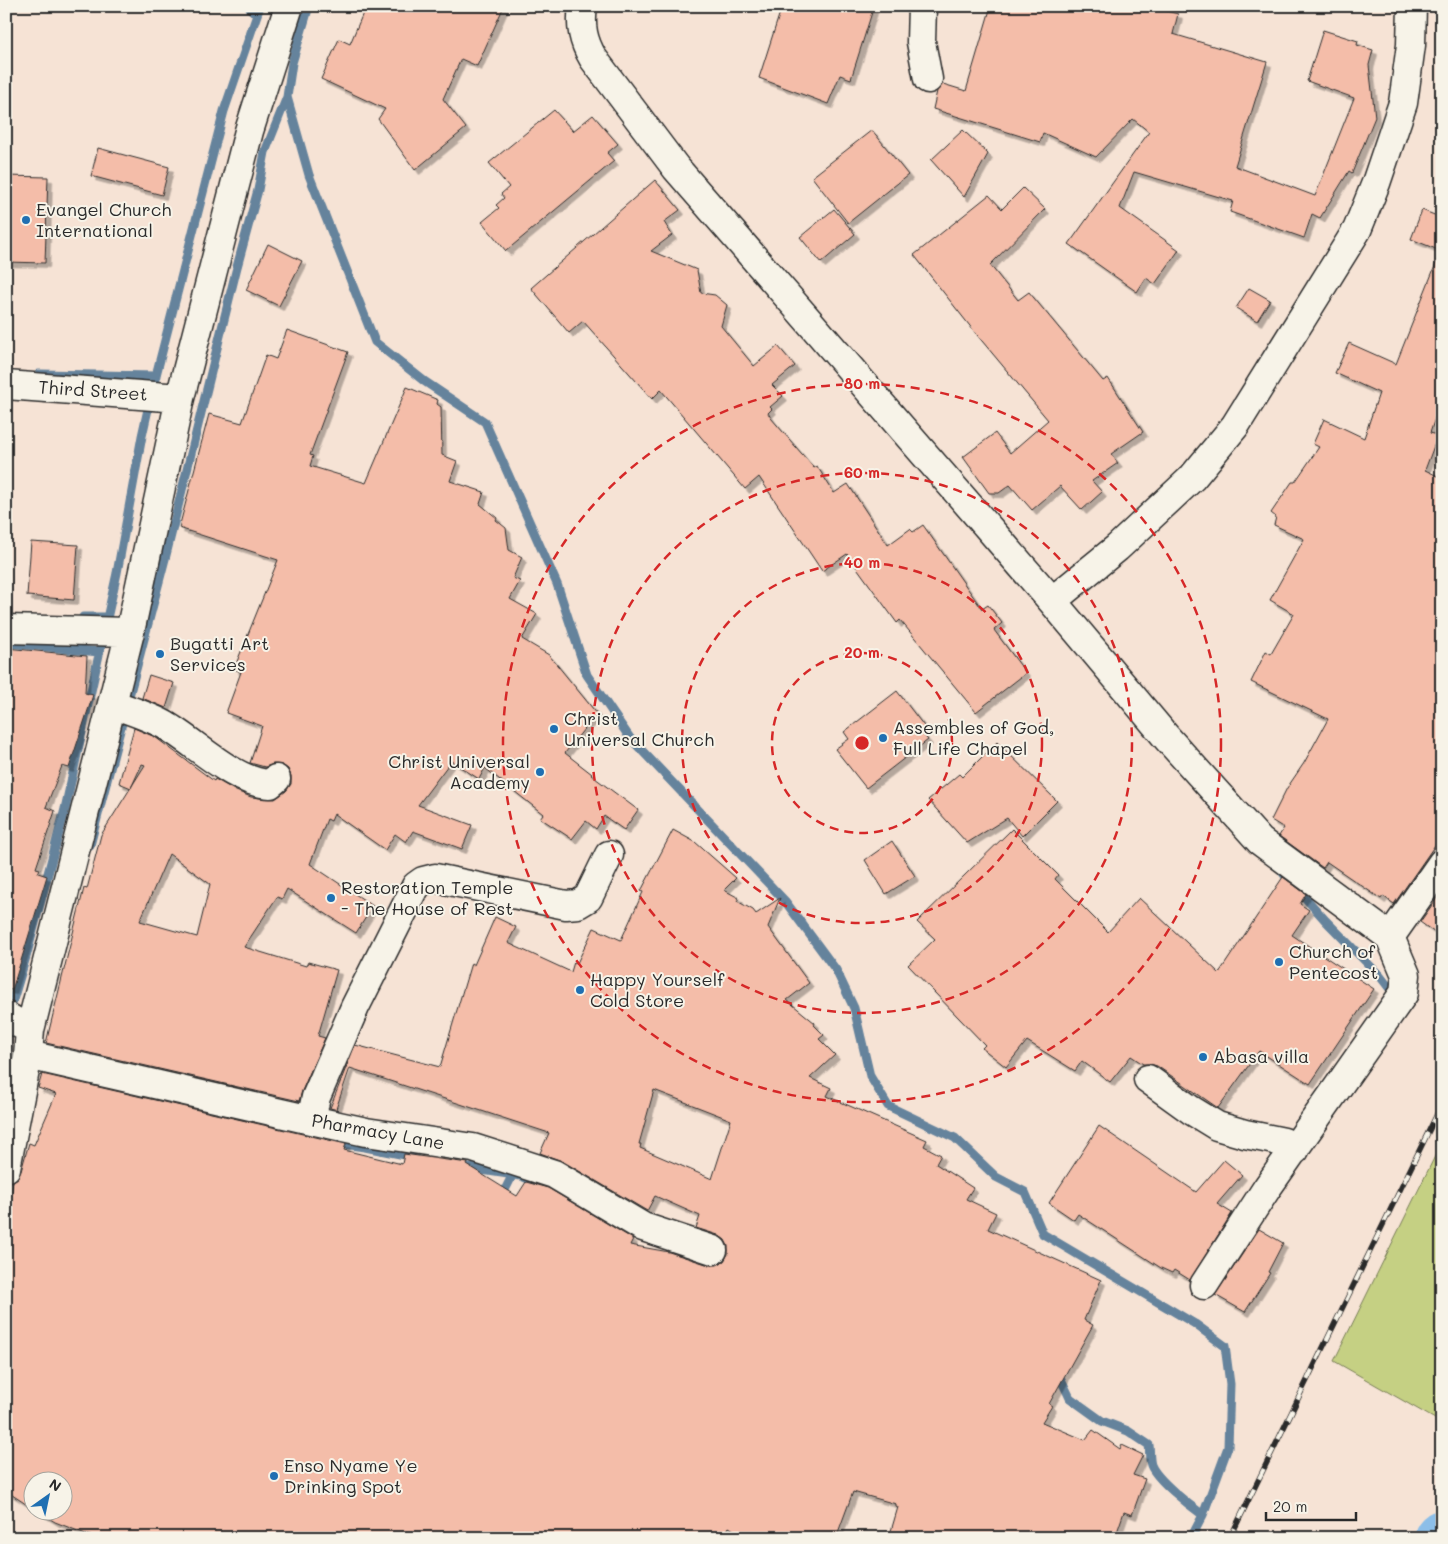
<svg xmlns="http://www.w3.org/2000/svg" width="1448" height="1544" font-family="Mali,sans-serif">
	<defs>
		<filter id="shadow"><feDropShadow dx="4.5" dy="4.5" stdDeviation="0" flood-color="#0004"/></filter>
	</defs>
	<rect width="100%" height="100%" fill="#f6e3d5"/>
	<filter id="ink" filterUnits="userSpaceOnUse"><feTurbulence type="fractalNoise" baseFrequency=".02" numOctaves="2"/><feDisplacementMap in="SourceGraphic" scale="10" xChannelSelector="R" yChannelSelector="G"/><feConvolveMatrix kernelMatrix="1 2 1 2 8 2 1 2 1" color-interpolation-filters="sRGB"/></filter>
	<g filter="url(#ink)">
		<path fill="#c5d083" stroke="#787e57" d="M1442,1142V1423L1334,1361Z"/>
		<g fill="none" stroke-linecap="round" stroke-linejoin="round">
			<path stroke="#65839c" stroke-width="9" d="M248,6L257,15
				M287,97L309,175L375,342L424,381L485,422L557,584L587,675L630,738L785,901L836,970L854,1008L870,1076L888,1106L955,1138L996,1177L1025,1192L1043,1234L1195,1324L1225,1346L1230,1384L1228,1447L1203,1515L1191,1538
				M39,374L156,376
				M83,617H108
				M8,643L99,652
				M90,845L166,555L237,267L258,190L265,152L287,97L292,63L309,6
				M1283,873L1326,921L1380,976L1397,998
				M9,1013L26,957L65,809L117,573L142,436L153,387L224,111L260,6
				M335,1143L365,1147L415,1157
				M462,1167L521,1176L564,1195
				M501,1198L512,1176
				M1057,1371L1070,1398L1102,1421L1128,1431L1149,1445C1150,1451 1149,1459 1151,1465C1157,1480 1189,1505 1203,1515"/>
			<path stroke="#8cbee8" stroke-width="54" d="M1441,1538L1442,1537"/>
		</g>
		<path fill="#f4bda9" stroke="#2b2b2b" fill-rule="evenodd" filter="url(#shadow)" d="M366,6H504L477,66L461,59L443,99L466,128L415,170L378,119L385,109L321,79L339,39L350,44Z
			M782,6H874L851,79L840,75L828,104L759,78Z
			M991,6H1147L1178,14L1173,34L1267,62L1235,166L1315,196L1354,98L1307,81L1323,30L1358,41L1357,45L1373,50L1369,65L1375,117L1352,173L1349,171L1320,218L1312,214L1304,238L1230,212L1233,201L1134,172L1120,208L1179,250L1155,284L1146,278L1137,292L1069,244L1149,132L1133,119L1096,157L1043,133L1040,142L933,109L937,91L943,84L966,91Z
			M554,110L573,131L593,115L618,144L607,153L614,161L506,251L482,222L499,208L496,205L504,198L501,194L509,187L489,163Z
			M872,130L908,175L848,223L812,177Z
			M963,130L988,154L964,197L931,160Z
			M98,148L169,167L162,195L91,176Z
			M6,176L48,177L45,263L6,262Z
			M655,180L680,210L664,222L672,235L651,251L697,270L701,293L715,295L727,305L721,326L754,366L778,346L795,366L772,385L783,396L770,407L772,409L768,413L771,418L814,468L817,466L834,493L848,484L888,545L910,529L913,532L923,525L982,609L988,605L1002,623L994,630L1026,673L976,712L900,620L897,623L847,554L822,571L759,477L745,489L661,390L652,399L583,321L569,333L531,288Z
			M1023,188L1045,209L990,265L1018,300L1029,292L1103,381L1108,378L1143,432L1111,454L1118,463L1092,481L1102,492L1082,510L1060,486L1032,510L1010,485L999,493H989L963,457L995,433L1010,453L1048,420L977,335L914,255L989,195L1002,209Z
			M834,209L855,234L821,263L800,237Z
			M1422,210L1442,218V397L1430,433L1438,435L1425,470L1442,478V835L1394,904L1383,896L1381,899L1327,862L1323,868L1279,836L1284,828L1271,820L1287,788L1304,763L1328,719L1251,682L1266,651L1271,654L1294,614L1270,600L1304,539L1274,525L1276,517L1271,513L1292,482H1295L1319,447L1313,444L1324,419L1364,438L1379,393L1335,373L1349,343L1396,364L1441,251L1411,239Z
			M268,244L302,261L279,306L246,290Z
			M1249,288L1270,300L1257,321L1236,308Z
			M287,330L348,352L310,455L313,456L310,466L366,483L407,387L438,400L437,404L441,407L442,455L457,461L450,481L484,492L480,504L497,518L496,520L506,528L509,550L522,557L513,578L520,581L510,599L537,614L522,639L549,655L598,715L588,724L565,753L592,774L591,775L638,810L624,830L604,816L596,829L586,821L572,839L540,818L543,814L485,768L479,779L451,761L418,805L472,825L462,849L413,831L406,842L395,834L385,850L334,814L331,821L327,819L310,864L373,906L356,933L287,889L282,899L277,897L244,947L306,966L308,962L337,970L318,1036L325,1038L302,1091L299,1101L46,1043L84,888L87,889L101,835L145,765L142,764L131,788L119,783L134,728L155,737L214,781L215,779L236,791L251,797L275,799L286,791L291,784V776L288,769L282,765L273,764L265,767L250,763L262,726L226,713L241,672L234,669L278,560L179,528L209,414L242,423L266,355L276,359ZM169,854L210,884L197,937L140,921Z
			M31,542L78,545L74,600L27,596Z
			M6,648L87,656L85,693L93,695L69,768L62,766L46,807L55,811L36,868L40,869L38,873L47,876L12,990L6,989Z
			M149,675L174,683L166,708L142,698Z
			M897,691L927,730L922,733L928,740L866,788L835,749L849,739L844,732Z
			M997,742L1057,801L1022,836L1007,818L967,843L928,800L959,774L962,777Z
			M1012,829L1058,875L1055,879L1108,932L1139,898L1219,973L1283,877L1306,894L1300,904L1309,910L1292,935L1374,989L1310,1084L1259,1051L1218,1108L1157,1066L1150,1064H1143L1131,1056L1110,1082L1082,1061L1075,1071L1027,1041L1006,1067L982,1048L985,1045L908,965L935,939L917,922Z
			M673,830L695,842L736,878L724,890L739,898L737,901L753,910L756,914L780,898L768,927L809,983L787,1000L815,1023L814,1025L824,1035L819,1039L835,1055L810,1078L831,1088L827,1096L927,1140L924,1146L941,1155L936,1164L973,1188L966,1199L996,1213L988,1229L1101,1280L1084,1320L1093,1325L1049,1404L1052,1406L1042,1422L1085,1440L1093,1430L1120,1449L1122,1445L1143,1455L1133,1475L1145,1479L1132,1515L1124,1512L1115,1538H889L898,1507L896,1506V1504L853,1492L836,1538H747L729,1527L723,1538H96L55,1522L39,1512H62V1482H32V1508L6,1491V1242L12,1210L9,1209L13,1181L18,1178L21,1171L29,1143L34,1145L56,1094L38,1088L42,1074L346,1144L344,1150L402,1164L404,1154L468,1163L467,1165L517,1196L526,1182L548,1188L633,1239L630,1245L669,1252L709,1265H717L724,1261L728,1254V1246L725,1240L718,1235L696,1228L700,1216L655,1196L647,1211L562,1161L540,1153L549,1133L350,1068L336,1109L338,1110L330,1108L355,1045L440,1067L471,963L474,965L495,917L516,927L508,943L571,972L574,962L577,963L594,928L621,940L643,892L641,891ZM654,1090L731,1120L712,1179L640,1148L641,1144H639Z
			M892,841L915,876L886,894L865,860Z
			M1442,891V938L1420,922Z
			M1099,1126L1196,1192L1224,1160L1242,1175L1217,1204L1232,1213L1190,1280L1174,1270L1172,1273L1161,1268L1078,1214L1074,1220L1049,1203Z
			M1259,1229L1283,1243L1268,1272L1270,1273L1245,1312L1215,1295Z"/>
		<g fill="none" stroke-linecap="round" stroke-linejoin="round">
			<defs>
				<path id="minor" d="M583,6C580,26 583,41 593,58L676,168L1052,601L1167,738L1260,841L1390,937L1406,975L1404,993L1267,1188L1204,1285
					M922,6L921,42L928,79
					M6,385L180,398
					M1052,601L1117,548L1192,478L1235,426L1357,230L1376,183L1403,103L1411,45L1412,6
					M6,629L130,632
					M112,704C130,710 148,716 165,725C196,743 235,783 270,784L276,779
					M1390,937L1442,863
					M6,1016L30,1030
					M28,1055L311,1120L366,1132L473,1148L554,1174L643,1227L713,1250
					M1148,1079L1191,1110L1217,1126L1245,1134L1284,1142L1295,1150
					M311,1120L316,1097L355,1007L416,886L423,881L435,878L566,905L578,904L588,898L609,855
					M6,1168L28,1055L30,1030L130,632L180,398L249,131L289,6"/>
			</defs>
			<use href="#minor" stroke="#2b2b2b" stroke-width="31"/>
			<use href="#minor" stroke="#f7f3e8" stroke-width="28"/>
			<defs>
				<path id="rail" d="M1230,1538L1442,1104"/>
			</defs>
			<use href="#rail" stroke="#2b2b2b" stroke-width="5.5"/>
			<use href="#rail" stroke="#f7f3e8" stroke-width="4" stroke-dasharray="11" stroke-linecap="butt"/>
		</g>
	</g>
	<g fill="none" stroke="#d62828" stroke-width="2.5" stroke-dasharray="9 6">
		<circle cx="862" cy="743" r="90"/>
		<circle cx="862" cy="743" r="180"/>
		<circle cx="862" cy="743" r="270"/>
		<circle cx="862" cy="743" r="359"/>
	</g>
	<g fill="#1f6fb2" stroke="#f7f3e8" stroke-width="2">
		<circle cx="26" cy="220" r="5"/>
		<circle cx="160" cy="654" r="5"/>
		<circle cx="554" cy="729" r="5"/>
		<circle cx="883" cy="738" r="5"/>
		<circle cx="540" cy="772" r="5"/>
		<circle cx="331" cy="898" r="5"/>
		<circle cx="1279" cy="962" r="5"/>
		<circle cx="580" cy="990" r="5"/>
		<circle cx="1203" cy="1057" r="5"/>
		<circle cx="274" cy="1476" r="5"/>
	</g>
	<g text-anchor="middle" stroke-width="4" stroke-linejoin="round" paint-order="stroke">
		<g font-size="18" fill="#2b2b2b" stroke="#f7f3e8" text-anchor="start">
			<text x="36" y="216">Evangel Church<tspan x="36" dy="21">International</tspan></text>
			<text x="170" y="650">Bugatti Art<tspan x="170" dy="21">Services</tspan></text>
			<text x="564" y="725">Christ<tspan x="564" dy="21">Universal Church</tspan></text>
			<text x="893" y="734">Assembles of God,<tspan x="893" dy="21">Full Life Chapel</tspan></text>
			<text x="530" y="768" text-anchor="end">Christ Universal<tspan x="530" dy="21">Academy</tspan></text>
			<text x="341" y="894">Restoration Temple<tspan x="341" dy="21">- The House of Rest</tspan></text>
			<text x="1289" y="958">Church of<tspan x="1289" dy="21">Pentecost</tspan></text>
			<text x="590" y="986">Happy Yourself<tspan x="590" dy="21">Cold Store</tspan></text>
			<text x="1213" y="1063">Abasa villa</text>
			<text x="284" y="1472">Enso Nyame Ye<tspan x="284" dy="21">Drinking Spot</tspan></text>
		</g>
		<g font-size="18" fill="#2b2b2b" stroke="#f7f3e8">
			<text transform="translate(93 391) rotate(4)" y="6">Third Street</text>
			<text transform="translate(378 1132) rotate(10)" y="6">Pharmacy Lane</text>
		</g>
	</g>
	<circle cx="862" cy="743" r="8" fill="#d62828" stroke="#f7f3e8" stroke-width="2.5"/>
	<g font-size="15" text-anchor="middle" font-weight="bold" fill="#d62828" stroke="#f7f3e8" stroke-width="4" stroke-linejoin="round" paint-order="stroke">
		<text x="862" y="389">80 m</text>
		<text x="862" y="478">60 m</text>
		<text x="862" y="568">40 m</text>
		<text x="862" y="658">20 m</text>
	</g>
	<rect width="1448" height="1544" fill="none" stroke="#f7f3e8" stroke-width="25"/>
	<rect x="12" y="12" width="1423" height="1519" fill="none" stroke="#2b2b2b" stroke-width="2" filter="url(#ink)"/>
	<g transform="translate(48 1496) rotate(33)"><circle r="24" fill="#f7f3e8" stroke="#a5a39c"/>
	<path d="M0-4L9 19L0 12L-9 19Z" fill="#1f6fb2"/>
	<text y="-8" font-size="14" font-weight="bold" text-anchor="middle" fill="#2b2b2b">N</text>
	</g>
	<path d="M1266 1512v8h90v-8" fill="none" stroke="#2b2b2b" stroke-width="2.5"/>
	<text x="1273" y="1512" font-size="15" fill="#2b2b2b" stroke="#f7f3e8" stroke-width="4" paint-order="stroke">20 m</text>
</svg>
